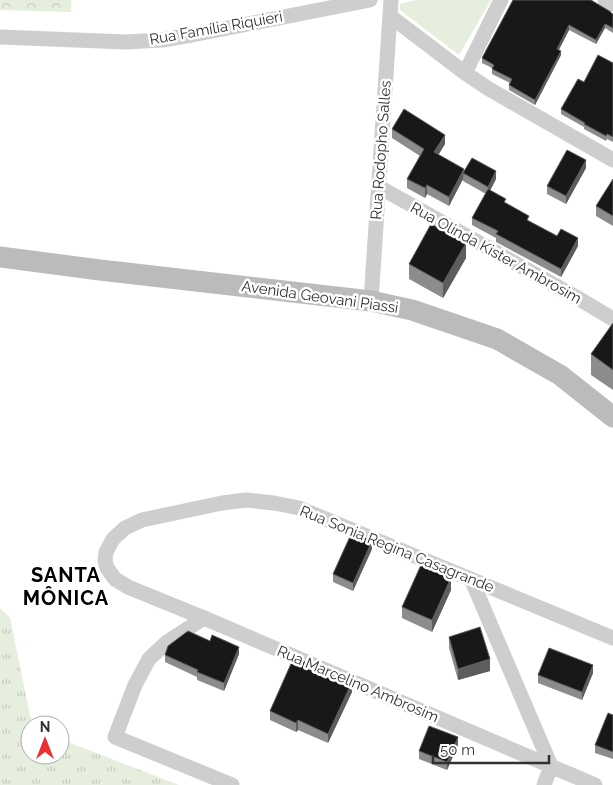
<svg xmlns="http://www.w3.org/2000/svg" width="613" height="785" font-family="Raleway,sans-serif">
	<defs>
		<pattern id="grass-tufts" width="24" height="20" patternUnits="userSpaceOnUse" patternTransform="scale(1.25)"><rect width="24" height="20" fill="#e6eede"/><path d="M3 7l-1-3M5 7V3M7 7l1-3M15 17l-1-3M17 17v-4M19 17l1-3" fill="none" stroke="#c6cdbf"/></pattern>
		<pattern id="forest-crowns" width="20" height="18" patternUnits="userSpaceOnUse" patternTransform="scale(1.25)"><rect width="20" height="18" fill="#e6eede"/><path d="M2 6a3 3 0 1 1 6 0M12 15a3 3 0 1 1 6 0" fill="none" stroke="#c6cdbf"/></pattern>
	</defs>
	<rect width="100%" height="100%" fill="#fff"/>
	<path fill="url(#grass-tufts)" d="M0,608L10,618L32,725H30V755H60V739L179,785H0Z"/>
	<path fill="url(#forest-crowns)" d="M0,0H71V12L0,10Z"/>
	<path fill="#e6eede" d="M416,0H491L459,55L400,10V4Z"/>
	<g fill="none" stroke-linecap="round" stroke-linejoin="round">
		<path stroke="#cecece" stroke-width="15" d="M605,0L613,4
			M390,16L465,73L489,89L613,160
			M0,37L126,42L162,40L192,35L370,0
			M465,73L501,0
			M379,187L576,297L613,319
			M371,301L391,0
			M472,581L551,766L544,785
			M204,618L167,642L149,659L135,685L115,737L232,785
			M595,785L204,618L128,587L115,579L107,568L105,561L106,552L113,539L125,528L142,520L222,503L246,500L274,503L299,508L613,638"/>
		<path stroke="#bbb" stroke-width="21" d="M0,257L100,270L371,301L412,310L497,339L560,375L613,417"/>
	</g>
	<path fill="#8c8c8c" d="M513,0L611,13L613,14V33L605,28L596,44L569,30L559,50L561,55L535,105L509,90V85L510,83L492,74V68L482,63V58Z
		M613,63V142L607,139L606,141L584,129V127L561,114V109L584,82Z
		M392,129L445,144L438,155L464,172L496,179L490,190L529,222L578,246L561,277L496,242V238L472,225V218L486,194L463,181V179L449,206L427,194L425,198L407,188V179L420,156L392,138Z
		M586,168L566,204L547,194V186Z
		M613,179V226L596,216V206Z
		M466,258L443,298L409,279V264Z
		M613,323V390L591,375V354Z
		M372,549L353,591L333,582V574Z
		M451,590L432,632L402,618V607Z
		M449,637L490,671L458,680L449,648Z
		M239,654L224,691L197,680V677L165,662V655Z
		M593,673L582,700L538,683V675Z
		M352,692L328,743L298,730L296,732L270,720V711Z
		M613,715V759L595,753V745Z
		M458,745L447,770L419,759V751Z"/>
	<path fill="#5d5d5d" d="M605,24V28L596,44V40Z
		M569,25V30L557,53V49Z
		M561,51V55L535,105V100Z
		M445,135V144L434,162V152Z
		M586,160V168L566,204V196Z
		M464,169L463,179L449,206V197Z
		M496,171V179L488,195V187Z
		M427,185V194L425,198V188Z
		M578,238V246L561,277V269Z
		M466,243V258L443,298V283Z
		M372,541V549L353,591V583Z
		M451,578V590L432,632V620Z
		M239,647V654L224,691V683Z
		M490,659V671L458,680V669Z
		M593,665V673L582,700V692Z
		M352,682V692L328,743V734Z
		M298,720V730L296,732V723Z
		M458,737V745L447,770V762Z"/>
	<path fill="#181818" stroke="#5d5d5d" d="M513,0H591L611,12V13L613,14V28L605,24L596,40L569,25L557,49L561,51L535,100L509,85L512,79L492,69L494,65L482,58Z
		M598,55L613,63V137L607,134L606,136L584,124L585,123L561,109L578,79L584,82Z
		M404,109L445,135L434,152L464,169L449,197L427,185L425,188L407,179L424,149L392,129Z
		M567,150L586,160L566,196L547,186Z
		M472,158L496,171L488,187L463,173Z
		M613,179V216L596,206Z
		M488,189L506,199L504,202L529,216L527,220L557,236L561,229L578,238L561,269L496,234L498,231L472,218Z
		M431,224L466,243L443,283L409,264Z
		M613,323V370L591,354Z
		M352,532L372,541L353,583L333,574Z
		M421,565L451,578L432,620L402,607Z
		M480,627L490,659L458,669L449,637Z
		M188,631L210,641L212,635L239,647L224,683L197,672L198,670L165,655L168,646Z
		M549,648L593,665L582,692L538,675Z
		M294,657L352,682L328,734L298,720L296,723L270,711Z
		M608,713L613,715V752L595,745Z
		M429,726L458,737L447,762L419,751Z"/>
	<g text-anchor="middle" stroke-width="5" stroke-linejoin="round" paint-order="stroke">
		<g font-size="15" fill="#313131" stroke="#fff">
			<text transform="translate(216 28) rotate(-10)" y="5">Rua Família Riquieri</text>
			<text transform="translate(381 150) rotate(-86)" y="5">Rua Rodopho Salles</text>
			<text transform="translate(496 253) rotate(29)" y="5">Rua Olinda Kister Ambrosim</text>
			<text transform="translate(320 297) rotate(8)" y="5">Avenida Geovani Piassi</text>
			<text transform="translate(397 549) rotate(22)" y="5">Rua Sonia Regina Casagrande</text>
			<text transform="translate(358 684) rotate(23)" y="5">Rua Marcelino Ambrosim</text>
		</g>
		<g font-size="20" font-weight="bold" letter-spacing="1" fill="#000" stroke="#fff">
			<text x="66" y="582">SANTA<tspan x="66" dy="23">MÔNICA</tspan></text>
		</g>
	</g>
	<g transform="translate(45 740)"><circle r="24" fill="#ffffff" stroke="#adadad"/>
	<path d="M0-4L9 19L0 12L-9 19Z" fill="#ed2e2f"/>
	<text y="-8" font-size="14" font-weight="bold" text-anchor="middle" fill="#313131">N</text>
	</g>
	<path d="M433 755v8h116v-8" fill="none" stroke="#313131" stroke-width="2.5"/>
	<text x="440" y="755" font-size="15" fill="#313131" stroke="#ffffff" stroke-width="4" paint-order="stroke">50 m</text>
</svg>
